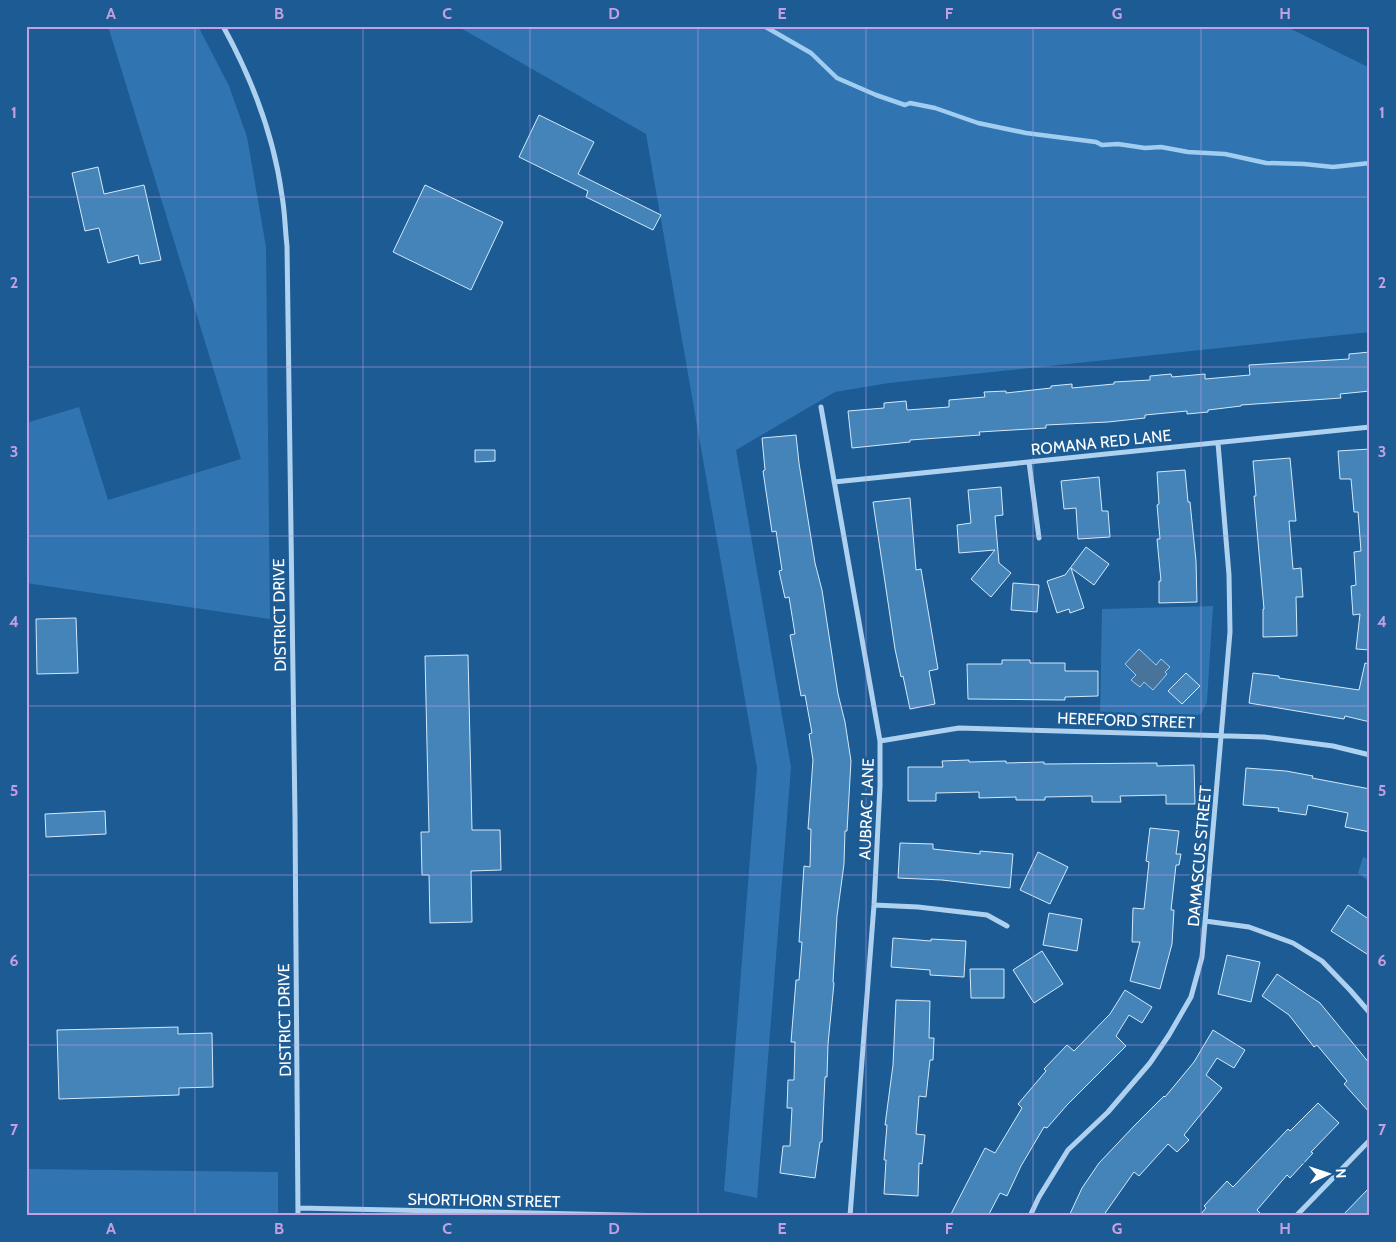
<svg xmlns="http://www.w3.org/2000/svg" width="1396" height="1242" font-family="Cabin,sans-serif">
	<rect width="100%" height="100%" fill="#1c5b93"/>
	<path fill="#3075b1" d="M108,26H198L229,86L247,137L266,247L270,619L26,583V423L79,407L108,500L241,459Z
		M457,26H1285L1370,68V332L889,383L835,392L736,450L791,767L757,1198L724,1191L757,768L646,134Z
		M1213,606L1207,702L1201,714L1190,717L1100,716L1102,609Z
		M1363,857L1370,860V882L1358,873Z
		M26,1169L278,1172V1216H26Z"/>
	<path fill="#48749b" stroke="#a1cdf0" d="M1139,649L1156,665L1161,659L1170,667L1165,672L1167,674L1153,690L1144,682L1140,687L1131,680L1136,675L1125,664Z"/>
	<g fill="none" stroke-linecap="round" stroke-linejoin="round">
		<path stroke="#a1cdf0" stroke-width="4.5" d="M764,26L811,53L837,78L876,95L905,105L910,103L935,108L978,123L1026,133L1096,142L1102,145L1118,144L1145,148L1161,147L1188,152L1225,154L1266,163L1304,164L1333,167L1370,163"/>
	</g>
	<path fill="#4584b9" stroke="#d4e9fa" d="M539,115L594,142L578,174L661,215L653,230L586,197L588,191L519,157Z
		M98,167L104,194L144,185L161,260L140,264L138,255L108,263L99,228L85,231L72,173Z
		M425,185L503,222L471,290L393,252Z
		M1370,352V391L1340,394L1341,398L1241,405V406L1208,410V412L1187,414V411L1145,415V418L1108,422L1046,425V428L979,432L980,435L910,440V442L852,448L848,411L884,408V403L906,401L907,410L949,407V400L985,397L984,392L1006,391V393L1051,388V386L1072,384V388L1114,384V382L1150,380V376L1171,374L1172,377L1205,374V379L1250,375L1249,365L1349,359V354Z
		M796,435L799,463L815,563L822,590L838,694L845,722L851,761L847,831H845L844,864L837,916L833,982L834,983L828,1044L827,1077H825L822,1142H820L815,1178L780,1173L783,1146H790L792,1108H787L788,1080H794L795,1042H791L796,980H799L802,942H799L804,866L810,867L811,829H808L813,760L809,734L812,733L805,695L801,696L790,635L795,634L789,597L785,598L779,571L782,570L776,531L772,532L763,471L765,470L762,438Z
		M1370,449V650L1356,649L1360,614L1353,615L1351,586L1356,585L1354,552L1361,551L1358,512H1354L1351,479H1340L1338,451Z
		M475,450H495V461L475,462Z
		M1290,458L1296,521H1289L1293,569L1301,568L1303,597H1296L1297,636L1263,637V609H1264L1254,496H1256L1253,461Z
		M1185,470L1188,502H1190L1196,561L1197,602L1159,603V581H1161L1157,539H1160L1157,505L1159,504L1157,472Z
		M1099,477L1102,511H1108L1110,537L1078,539L1076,508L1064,509L1061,481Z
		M1001,487L1003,515L995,516L999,563L1011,573L991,597L971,579L995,550L959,553L957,525L971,523L968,490Z
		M910,498L916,570L921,569L938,669L929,671L935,704L910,709L903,676L901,677L895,649L873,502Z
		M1086,547L1109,564L1094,585L1071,568L1084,608L1070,613L1069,609L1057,613L1047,581L1065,575Z
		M1013,583L1039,585L1037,612L1011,610Z
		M76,618L78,673L37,674L36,619Z
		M468,655L472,830H500L501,870L471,871L472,922L430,923L429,875H422L421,832H429L425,656Z
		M1002,660H1030V663H1065V671H1098V696L1065,697V700L968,699L967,664H1002Z
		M1365,663L1370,664V722L1345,716L1344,719L1249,703L1253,673L1279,676V678L1359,690Z
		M1186,673L1200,686L1182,704L1168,691Z
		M969,760V762L1006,761V763L1044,762V764L1157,763V766L1194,765L1195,804H1166V795L1120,796L1121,802H1092V796L1045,797V800H1016V797L979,798V792L936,793V801H908V767H943L942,761Z
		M1246,768L1286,771L1313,776L1312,778L1370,789V832L1345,827L1348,813L1308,805L1306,815L1278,811L1279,808L1243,805Z
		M105,811L106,834L46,837L45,814Z
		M1150,828L1179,831L1176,854H1181L1179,865H1176L1171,910H1174L1172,944L1160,989L1130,981L1140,942H1132L1133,908L1144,909L1149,862L1146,861Z
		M900,843L933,844V849L980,854V851L1013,854L1010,888L942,880L898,878Z
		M1038,852L1068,867L1050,904L1020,890Z
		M1348,905L1370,920V956L1331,931Z
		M1049,913L1082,919L1077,951L1043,945Z
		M893,938L931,941V939L966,941L964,977L930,975V970L891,967Z
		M1042,951L1063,984L1034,1003L1013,970Z
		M1227,955L1260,962L1251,1002L1218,994Z
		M970,969H1004V998H971Z
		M1277,974L1320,1003L1370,1064V1113L1344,1084L1347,1081L1317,1045L1314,1047L1289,1015L1262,996Z
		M1125,990L1152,1007L1142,1023L1129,1015L1116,1036L1126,1046L1067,1105L1047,1128L1044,1127L1021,1166L1007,1196L1000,1193L988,1216H950L985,1148L995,1153L1022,1108L1018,1104L1046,1071L1044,1069L1067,1045L1074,1051L1110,1014Z
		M896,1000L930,1001L929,1038H934L933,1060H930L926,1097L919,1096L916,1134L925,1135L922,1164L919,1163L918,1196L884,1194L886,1160H884L887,1125H885L893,1065Z
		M178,1027V1034L212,1033L213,1087L179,1088V1095L59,1099L57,1030Z
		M1213,1030L1245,1050L1234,1068L1217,1058L1206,1075L1222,1088L1184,1135L1189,1140L1177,1152L1168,1144L1139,1176L1134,1172L1103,1216H1069L1082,1188L1099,1163L1135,1125L1164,1096L1165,1097L1194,1062Z
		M1318,1103L1339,1123L1311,1152L1313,1153L1290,1178L1287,1175L1257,1210L1263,1216H1199L1206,1208L1204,1206L1227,1181L1233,1187L1288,1129L1290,1131Z
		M1370,1187V1216H1342Z"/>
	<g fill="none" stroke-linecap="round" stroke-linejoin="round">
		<path stroke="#aed1ef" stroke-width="5" d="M223,26C252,79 274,136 282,196C285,212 285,229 287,246L295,817L298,1216
			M821,407L880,741V786L874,905L850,1216
			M1029,462L1039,538
			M834,482L1370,427
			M880,741L959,728L1264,737L1333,746L1370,755
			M874,905L918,907L987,915L1007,926
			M1205,921L1249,927L1293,943L1322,961L1350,990L1370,1013
			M298,1208L670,1216
			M1030,1216L1039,1197L1068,1150L1108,1112L1150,1063L1169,1035L1191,997L1202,957L1230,632L1229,575L1218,443
			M1296,1216L1370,1140"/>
	</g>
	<path fill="none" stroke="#c4a0e2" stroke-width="1" stroke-opacity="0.55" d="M195,26V1216M363,26V1216M530,26V1216M698,26V1216M866,26V1216M1033,26V1216M1201,26V1216M26,197H1370M26,367H1370M26,536H1370M26,706H1370M26,875H1370M26,1045H1370"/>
	<g text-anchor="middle" stroke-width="5" stroke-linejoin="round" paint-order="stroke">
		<g font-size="16" fill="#fff" stroke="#1c5b93">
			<text transform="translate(1101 442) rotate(-6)" y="6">ROMANA RED LANE</text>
			<text transform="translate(279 615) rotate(-91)" y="6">DISTRICT DRIVE</text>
			<text transform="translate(1126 720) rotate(2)" y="6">HEREFORD STREET</text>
			<text transform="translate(866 809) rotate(-88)" y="6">AUBRAC LANE</text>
			<text transform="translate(1199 856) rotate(-85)" y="6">DAMASCUS STREET</text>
			<text transform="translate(284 1020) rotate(-91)" y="6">DISTRICT DRIVE</text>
			<text transform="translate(484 1200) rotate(1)" y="6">SHORTHORN STREET</text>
		</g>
	</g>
	<rect width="1396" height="1242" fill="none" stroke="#1c5b93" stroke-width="55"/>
	<g transform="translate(1328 1174) rotate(87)" stroke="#1c5b93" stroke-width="4" paint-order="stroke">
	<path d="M0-4L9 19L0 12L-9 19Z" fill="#ffffff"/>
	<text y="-8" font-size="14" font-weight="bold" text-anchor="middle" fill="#ffffff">N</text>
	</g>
	<rect x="28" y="28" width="1340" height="1186" fill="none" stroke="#c4a0e2" stroke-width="2"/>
	<g font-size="16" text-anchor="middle" font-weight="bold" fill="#c4a0e2">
		<text x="111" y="19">A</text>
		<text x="279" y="19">B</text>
		<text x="447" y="19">C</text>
		<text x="614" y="19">D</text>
		<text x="782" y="19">E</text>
		<text x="949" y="19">F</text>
		<text x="1117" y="19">G</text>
		<text x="1285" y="19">H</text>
		<text x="14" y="118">1</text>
		<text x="1382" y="118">1</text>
		<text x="14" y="288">2</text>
		<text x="1382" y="288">2</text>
		<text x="14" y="457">3</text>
		<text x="1382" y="457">3</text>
		<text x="14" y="627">4</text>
		<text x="1382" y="627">4</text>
		<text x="14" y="796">5</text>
		<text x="1382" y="796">5</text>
		<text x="14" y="966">6</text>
		<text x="1382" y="966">6</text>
		<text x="14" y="1135">7</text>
		<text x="1382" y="1135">7</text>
		<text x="111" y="1234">A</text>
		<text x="279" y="1234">B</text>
		<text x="447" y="1234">C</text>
		<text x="614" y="1234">D</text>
		<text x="782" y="1234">E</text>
		<text x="949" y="1234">F</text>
		<text x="1117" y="1234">G</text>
		<text x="1285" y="1234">H</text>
	</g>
</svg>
